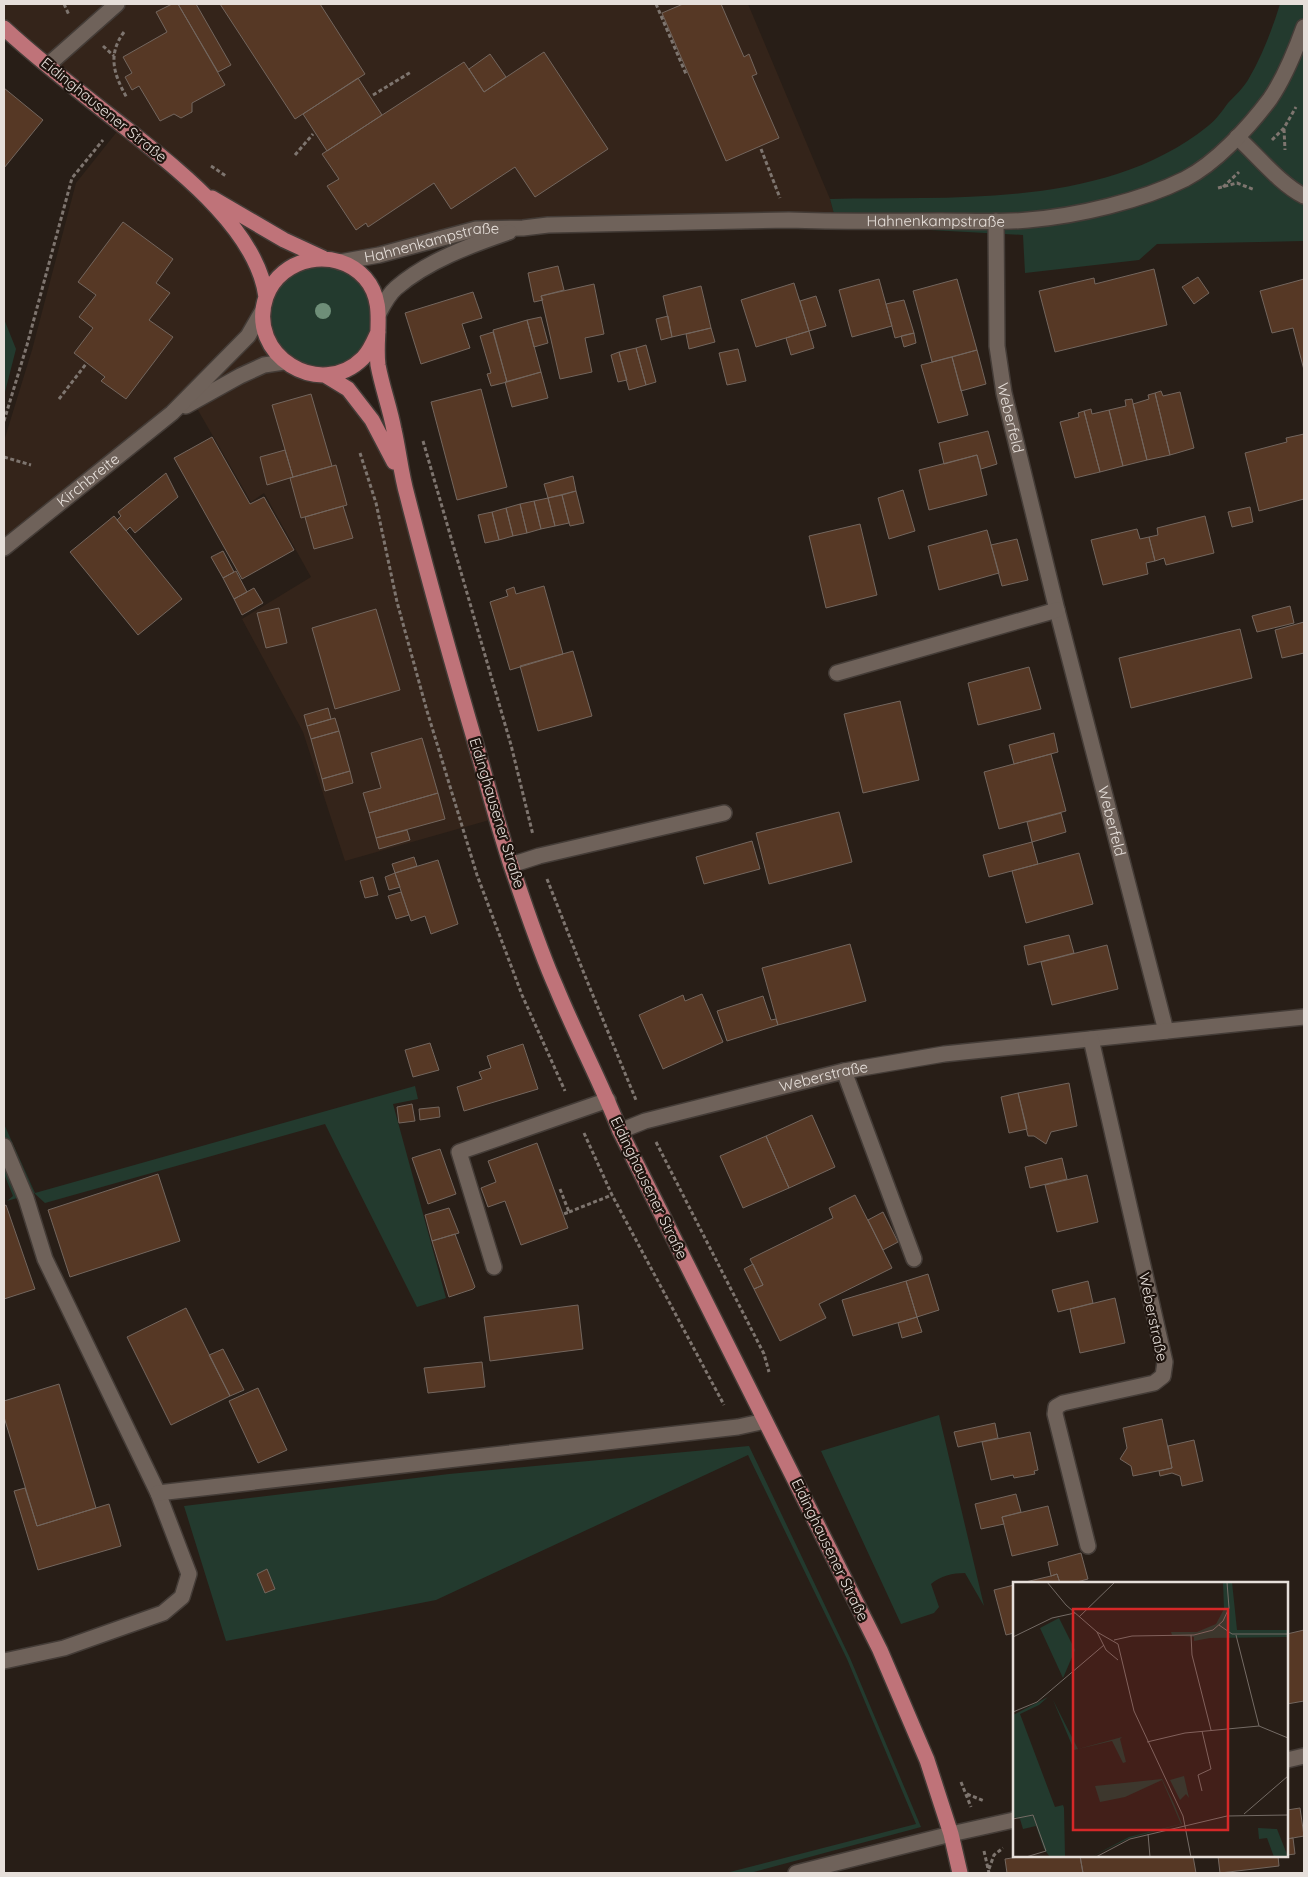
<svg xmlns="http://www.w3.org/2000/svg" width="1308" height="1877" font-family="Quicksand,sans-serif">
	<rect width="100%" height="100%" fill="#281e17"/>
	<path fill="#34241a" d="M4,4H748L830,199L837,225L548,223L465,235L358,262L339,374L391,463L493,819L345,861L303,732L242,619L311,577L264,493L251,502L195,405L174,417L4,552V441L32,350L76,183L123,124L4,24Z"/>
	<path fill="#233a2e" d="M1280,4H1304V241L1157,244L1139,260L1025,273L1023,235L837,225L830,199C955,196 1105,209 1208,126C1216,120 1222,111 1228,103C1235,96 1243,88 1248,80C1262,56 1272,30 1280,4Z
		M340,264L366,283L376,329C371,336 356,359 350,363C347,365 340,365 336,367C275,383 244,295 302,267C312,263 329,265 340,264Z
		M4,319L16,349L4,396Z
		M415,1086L418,1099L393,1104L446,1298L417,1307L325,1124L45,1203L34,1193L7,1201L13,1196L4,1174V1124L35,1193Z
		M939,1415L984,1606L965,1573C953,1573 940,1576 931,1584L939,1607L934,1613L901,1624L821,1451Z
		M749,1446L850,1658L921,1827L750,1873H726L916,1824L847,1659L748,1455L436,1600L226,1641L184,1506L449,1474Z"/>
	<path fill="#563825" stroke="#73665e" d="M172,4H178L225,85L192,103V112L181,118L174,114L160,121L139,86L132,90L125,77L132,73L123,57L167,32L156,12Z
		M178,4H196L231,65L218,72Z
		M220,4H320L365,74L295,119Z
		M683,4H721L744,57L749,54L757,74L752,76L779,138L726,161L662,13Z
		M544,52L608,149L535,197L515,167L451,209L434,183L368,227L366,223L356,230L327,186L339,179L322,154L464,62L484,92Z
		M490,54L506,77L484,92L469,69Z
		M358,78L382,115L327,151L303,114Z
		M4,88L43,120L4,168Z
		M123,222L173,259L156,283L170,293L149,320L173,337L126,399L101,381L105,377L74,353L93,328L79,317L96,295L78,282Z
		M558,266L564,290L541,296L543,300L534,302L528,273Z
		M1154,269L1167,325L1055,352L1039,291L1094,278L1095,284Z
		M1198,277L1209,293L1194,304L1182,287Z
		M879,279L892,326L852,337L839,290Z
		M957,279L977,350L932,362L913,291Z
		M1304,279V370L1293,328L1272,333L1260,291Z
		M794,283L809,331L756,347L741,300Z
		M594,284L604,334L585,338L592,372L560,379L541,296Z
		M701,286L711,328L672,337L663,296Z
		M473,292L482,318L462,324L470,348L421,364L405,313Z
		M816,296L826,326L809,331L800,301Z
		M904,300L914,333L895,338L886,304Z
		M668,316L672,337L661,340L656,319Z
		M541,317L548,343L534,347L527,320Z
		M527,320L541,372L507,382L493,330Z
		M711,328L715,342L689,349L686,334Z
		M809,331L814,348L791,355L786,338Z
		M493,332L507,382L491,386L487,374L491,373L480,336Z
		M914,333L916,343L904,347L901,336Z
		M646,345L656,382L646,385L636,348Z
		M636,348L646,385L629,390L619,352Z
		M738,349L746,381L727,385L719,353Z
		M977,350L986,384L961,391L952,357Z
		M619,352L627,380L618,382L611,355Z
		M952,357L968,415L938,423L921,365Z
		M541,372L548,398L512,407L505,382Z
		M481,389L507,487L457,500L431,402Z
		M1161,391L1163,396L1180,392L1194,448L1170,455L1155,393Z
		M1155,393L1170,455L1147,460L1133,404L1149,399L1148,395Z
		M311,394L332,466L293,477L272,405Z
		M1132,399L1147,460L1123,466L1109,410L1126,406L1125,400Z
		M1091,409L1092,414L1109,410L1123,466L1100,472L1084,411Z
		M1084,411L1100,472L1075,478L1060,422L1079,417L1078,413Z
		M988,431L997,464L981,469L977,455L944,464L939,443Z
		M1304,434V501V499L1259,511L1245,453L1287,442L1286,438Z
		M212,437L250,504L264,497L294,550L242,579L174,458Z
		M285,450L293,477L267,485L260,457Z
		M977,455L987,495L929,510L919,470Z
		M336,465L347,505L301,518L290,478Z
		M166,473L178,497L135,533L130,527L126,531L117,520L121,516L118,512Z
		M573,476L576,491L548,498L544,484Z
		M903,490L915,531L889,539L878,498Z
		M576,491L584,523L570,526L562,495Z
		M562,495L569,523L555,526L548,498Z
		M548,498L555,526L541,529L534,501Z
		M534,501L541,529L527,533L520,504Z
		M520,504L527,533L513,536L506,508Z
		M343,506L353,538L314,549L305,517Z
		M1250,507L1253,522L1232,527L1228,512Z
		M506,508L513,536L499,540L492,512Z
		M492,512L499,540L485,543L478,515Z
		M114,516L182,599L138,635L70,552Z
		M1205,516L1214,553L1166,565L1164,558L1155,561L1149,537L1158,535L1157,528Z
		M860,524L877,595L826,608L809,536Z
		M1137,529L1140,539L1149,537L1155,561L1146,563L1148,574L1103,585L1091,540Z
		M987,530L999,573L939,590L928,546Z
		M1017,539L1028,580L1002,586L991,545Z
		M223,551L234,572L223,578L211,557Z
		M236,571L247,592L234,599L223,578Z
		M544,586L563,654L510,670L490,602L508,596L506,590L514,587L516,594Z
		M254,588L263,603L242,615L234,599Z
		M1290,606L1294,623L1257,632L1252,616Z
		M279,608L287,643L266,648L257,613Z
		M376,609L400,690L335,709L312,628Z
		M1304,622V653L1282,658L1275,630Z
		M1240,629L1252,678L1131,708L1119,658Z
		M573,651L592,716L538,731L520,666Z
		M1029,667L1041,709L978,725L968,683Z
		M900,701L919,780L863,793L844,714Z
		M328,708L331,719L307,726L304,715Z
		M335,718L339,731L311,739L307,726Z
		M339,731L350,771L322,779L311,739Z
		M1054,733L1058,752L1014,764L1009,745Z
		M422,738L438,793L369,813L363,793L381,788L371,753Z
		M1051,754L1066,811L999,829L984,772Z
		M350,771L353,783L325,791L322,779Z
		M438,793L445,819L376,838L369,813Z
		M839,812L852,862L769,884L756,833Z
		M1061,813L1066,832L1032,842L1027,822Z
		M407,830L410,840L379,849L376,838Z
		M752,841L760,869L704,884L696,857Z
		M1032,842L1038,864L989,877L983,855Z
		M1079,853L1093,904L1026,923L1012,871Z
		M414,857L417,866L395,873L392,864Z
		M438,860L458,924L431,934L425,916L411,921L395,873Z
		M395,873L400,887L389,890L385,877Z
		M373,877L378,895L365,898L360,881Z
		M401,892L409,915L396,919L388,896Z
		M1069,935L1074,953L1028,965L1024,946Z
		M850,944L866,1001L778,1025L762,968Z
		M1107,945L1118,989L1052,1005L1041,962Z
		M702,994L723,1042L663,1069L639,1015L683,995L685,1001Z
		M763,996L771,1020L776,1019L778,1025L727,1041L717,1011Z
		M430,1043L439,1070L413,1077L405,1050Z
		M523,1044L538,1089L464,1111L457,1087L482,1079L479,1072L491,1068L487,1056Z
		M1069,1083L1077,1126L1051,1132L1046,1144L1034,1136H1028L1018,1093Z
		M1018,1093L1027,1129L1009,1133L1001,1097Z
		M412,1104L415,1121L399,1123L397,1107Z
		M439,1107L440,1117L420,1120L419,1109Z
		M812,1115L835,1167L789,1188L766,1136Z
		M766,1136L789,1188L743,1208L720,1156Z
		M537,1143L568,1228L521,1245L505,1201L488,1207L481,1188L496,1182L488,1161Z
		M440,1149L456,1194L428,1204L412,1158Z
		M1062,1158L1067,1179L1030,1188L1025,1167Z
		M158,1174L180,1241L70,1277L48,1210Z
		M1087,1175L1098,1222L1057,1232L1045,1185Z
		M855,1195L892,1268L819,1304L826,1318L780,1341L754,1289L763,1285L750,1259L833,1218L829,1208Z
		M6,1205L35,1289L4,1299V1206Z
		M449,1208L459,1233L432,1241L425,1215Z
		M883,1212L898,1242L883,1250L868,1220Z
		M455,1234L475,1287L473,1289L449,1297L432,1241Z
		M753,1264L763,1285L754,1289L744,1269Z
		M928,1274L939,1310L917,1317L906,1281Z
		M906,1281L917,1317L853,1336L842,1300Z
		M1088,1281L1093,1303L1058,1312L1052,1290Z
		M1115,1298L1125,1343L1080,1353L1070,1309Z
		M578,1305L583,1349L490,1361L484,1317Z
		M186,1308L230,1396L171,1425L127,1337Z
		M917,1317L922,1332L902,1338L898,1323Z
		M223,1349L244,1390L230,1396L209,1355Z
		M482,1362L485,1387L428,1393L424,1368Z
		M59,1384L96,1508L37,1526L4,1417V1401Z
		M258,1388L287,1450L258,1463L229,1401Z
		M1162,1419L1172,1468L1133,1476L1131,1466L1120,1459L1127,1448L1123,1428Z
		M995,1423L998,1438L958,1447L954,1432Z
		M1030,1432L1038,1470L1034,1471L1035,1474L1014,1478L1013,1475L991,1480L982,1442Z
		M1194,1440L1203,1481L1182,1486L1180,1476L1172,1473L1160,1476L1159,1471L1172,1468L1168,1446Z
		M25,1488L37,1526L109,1504L121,1546L38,1570L14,1491Z
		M1016,1494L1021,1512L1002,1517L1004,1524L981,1529L975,1504Z
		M1048,1506L1058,1545L1012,1556L1002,1517Z
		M1081,1553L1088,1579L1073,1583H1060L1057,1574L1051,1576L1048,1562Z
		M267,1569L275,1589L265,1593L257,1574Z
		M1057,1574L1060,1583H1021L1051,1576Z
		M1014,1585V1633L1006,1635L994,1590Z
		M1304,1630V1701L1287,1704V1634Z
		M1300,1808L1304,1836L1287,1839V1810Z
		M1293,1838L1295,1854L1287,1855V1839Z
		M1026,1856H1080L1083,1873H1007L1005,1859Z
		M1080,1856H1193L1196,1873H1083Z
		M1218,1856H1278L1279,1866L1220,1873Z"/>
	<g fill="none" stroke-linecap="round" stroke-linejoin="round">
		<defs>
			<g id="minor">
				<path d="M48,65L117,4"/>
				<path d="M1237,137C1257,155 1280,184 1304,196"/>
				<path id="s1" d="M996,221L997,346L1004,393L1057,610L1166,1031"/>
				<path id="s2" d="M340,262L379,255L476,229L523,228L548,225L789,220C840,222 890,221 941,221C969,221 999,223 1028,220C1077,216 1141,201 1185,179C1216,163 1249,127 1270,99C1285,77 1295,52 1304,27"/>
				<path d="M379,313C383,305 389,294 396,288C427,261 471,245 509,232"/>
				<path d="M186,406L240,376L264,365L284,362"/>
				<path id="s3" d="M4,548L172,413L248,336L263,310"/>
				<path d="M837,673L1057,610"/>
				<path d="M511,865L539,856L724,813"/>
				<path d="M844,1071L914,1259"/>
				<path id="s4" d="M620,1131L645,1121L844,1071L944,1054L1304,1017"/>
				<path d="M4,1146L26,1198L45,1259L158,1493L189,1574L182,1597L163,1613L64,1648L4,1661"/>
				<path d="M494,1267L459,1152L608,1100"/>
				<path d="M158,1493L738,1427L765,1421"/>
				<path d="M1088,1546L1055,1414L1056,1407L1063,1403L1154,1383L1163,1376L1165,1362L1091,1039"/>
				<path d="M1287,1760L1304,1756"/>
				<path d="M796,1873L951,1834L1014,1820"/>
			</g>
			<path id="major" d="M4,28C42,63 86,97 127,129C177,169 257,229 266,297
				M212,198L284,240L323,258
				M378,332C374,341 370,351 363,358C320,401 246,355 266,297C281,256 336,246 365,278C387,303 374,335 378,365C382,387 390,408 394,430C399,452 401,474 407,495C429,581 453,667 478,752C489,790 499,830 512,868C526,908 539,949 556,987C576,1036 601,1082 620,1131L880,1650L927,1760L951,1834L960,1873
				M325,375L348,389L372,420L394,462"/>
		</defs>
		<use href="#minor" stroke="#443c37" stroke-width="18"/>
		<use href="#major" stroke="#443c37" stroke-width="18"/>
		<path stroke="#7e756f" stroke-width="3" stroke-dasharray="4 2.5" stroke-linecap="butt" d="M64,4L69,15
			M656,4L686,74
			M124,32C107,55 114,75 127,98
			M103,46L114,56
			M373,95L411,72
			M1284,129L1285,150
			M1272,140L1284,128L1296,107
			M761,149L780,198
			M295,155L313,134
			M211,166L226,176
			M1223,187L1239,172
			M1218,188L1237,183L1255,190
			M59,399L86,364
			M4,421L27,345L72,178L103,140
			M423,441L511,745L533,835
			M360,453L376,503L397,602L427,711L477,875L522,995L565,1091
			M4,457L31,465
			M547,879L585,976L636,1100
			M584,1133L612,1195L724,1405
			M656,1142L764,1354L769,1372
			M560,1189L569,1212L564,1214
			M569,1212L612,1195
			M961,1782L971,1807
			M967,1794L984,1801
			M984,1851L989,1873
			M989,1869L994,1855L1003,1848"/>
		<use href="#minor" stroke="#6f625a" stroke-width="15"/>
		<use href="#major" stroke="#bf7379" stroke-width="15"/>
	</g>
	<circle fill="#6e8e78" cx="323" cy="311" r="8"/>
	<g text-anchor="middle" stroke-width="4.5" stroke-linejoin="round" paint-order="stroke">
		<g font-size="15" fill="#e6dfda" stroke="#1e140e">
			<text transform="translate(104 110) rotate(39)" y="5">Eidinghausener Straße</text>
			<text dy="5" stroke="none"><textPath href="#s2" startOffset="600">Hahnenkampstraße</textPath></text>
			<text dy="5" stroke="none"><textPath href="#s2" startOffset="94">Hahnenkampstraße</textPath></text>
			<text dy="5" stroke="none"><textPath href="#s1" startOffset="198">Weberfeld</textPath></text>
			<text dy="5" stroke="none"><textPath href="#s3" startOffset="108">Kirchbreite</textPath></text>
			<text transform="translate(497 813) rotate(73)" y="5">Eidinghausener Straße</text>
			<text dy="5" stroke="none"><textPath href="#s1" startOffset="614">Weberfeld</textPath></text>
			<text dy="5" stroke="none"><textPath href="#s4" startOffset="211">Weberstraße</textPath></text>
			<text transform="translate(649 1188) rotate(64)" y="5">Eidinghausener Straße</text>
			<text transform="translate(1153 1317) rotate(78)" y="5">Weberstraße</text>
			<text transform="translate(830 1550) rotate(64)" y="5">Eidinghausener Straße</text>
		</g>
	</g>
	<g transform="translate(1013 1582)">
		<rect width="275" height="275" fill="#281e17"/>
		<path d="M210,0H219L224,48H275V55L197,56L181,59V55L159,53L158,50H184L203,42L211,27ZM46,36L62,68L50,96L27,46ZM35,115L26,123L7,132L42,225L50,223L51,226L52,274L49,275H37L31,267L23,244L10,247L7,237L0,235V133ZM40,118L65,167L109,155L107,157L113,180L110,181L99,159L61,168ZM171,194L176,216L173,212L167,218L157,198ZM149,197L161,222L169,242L117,256L78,275L116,255L168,242L149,198L112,215L87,220L82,204ZM245,246L264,247L275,275H261L254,256L246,257Z" fill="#233a2e"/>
		<path fill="none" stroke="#746b65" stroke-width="1" d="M34,0L53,23L84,50L93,68L105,78M66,35L102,0M206,43L219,52H275M84,50L105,62L121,129L170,234L178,275M178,53L179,73L198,148M223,53L246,144M0,55L39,36L62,31M101,58L119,54L181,53L200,48L210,39L216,26L214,0M0,130L24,120L91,63M134,160L172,151L246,144L275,156M189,209L185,193L198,187L189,149M231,232L275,194M0,237L20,233L33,269L13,275M135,252L137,275M83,275L117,257L214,234L275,233"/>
		<path fill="#d62828" fill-opacity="0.15" stroke="#d62828" stroke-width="2.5" d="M60,27H215V248H60Z"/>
		<rect width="275" height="275" fill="none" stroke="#e6dfda" stroke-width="2.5"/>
	</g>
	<rect width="1308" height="1877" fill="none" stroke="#e6dfda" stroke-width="10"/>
</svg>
